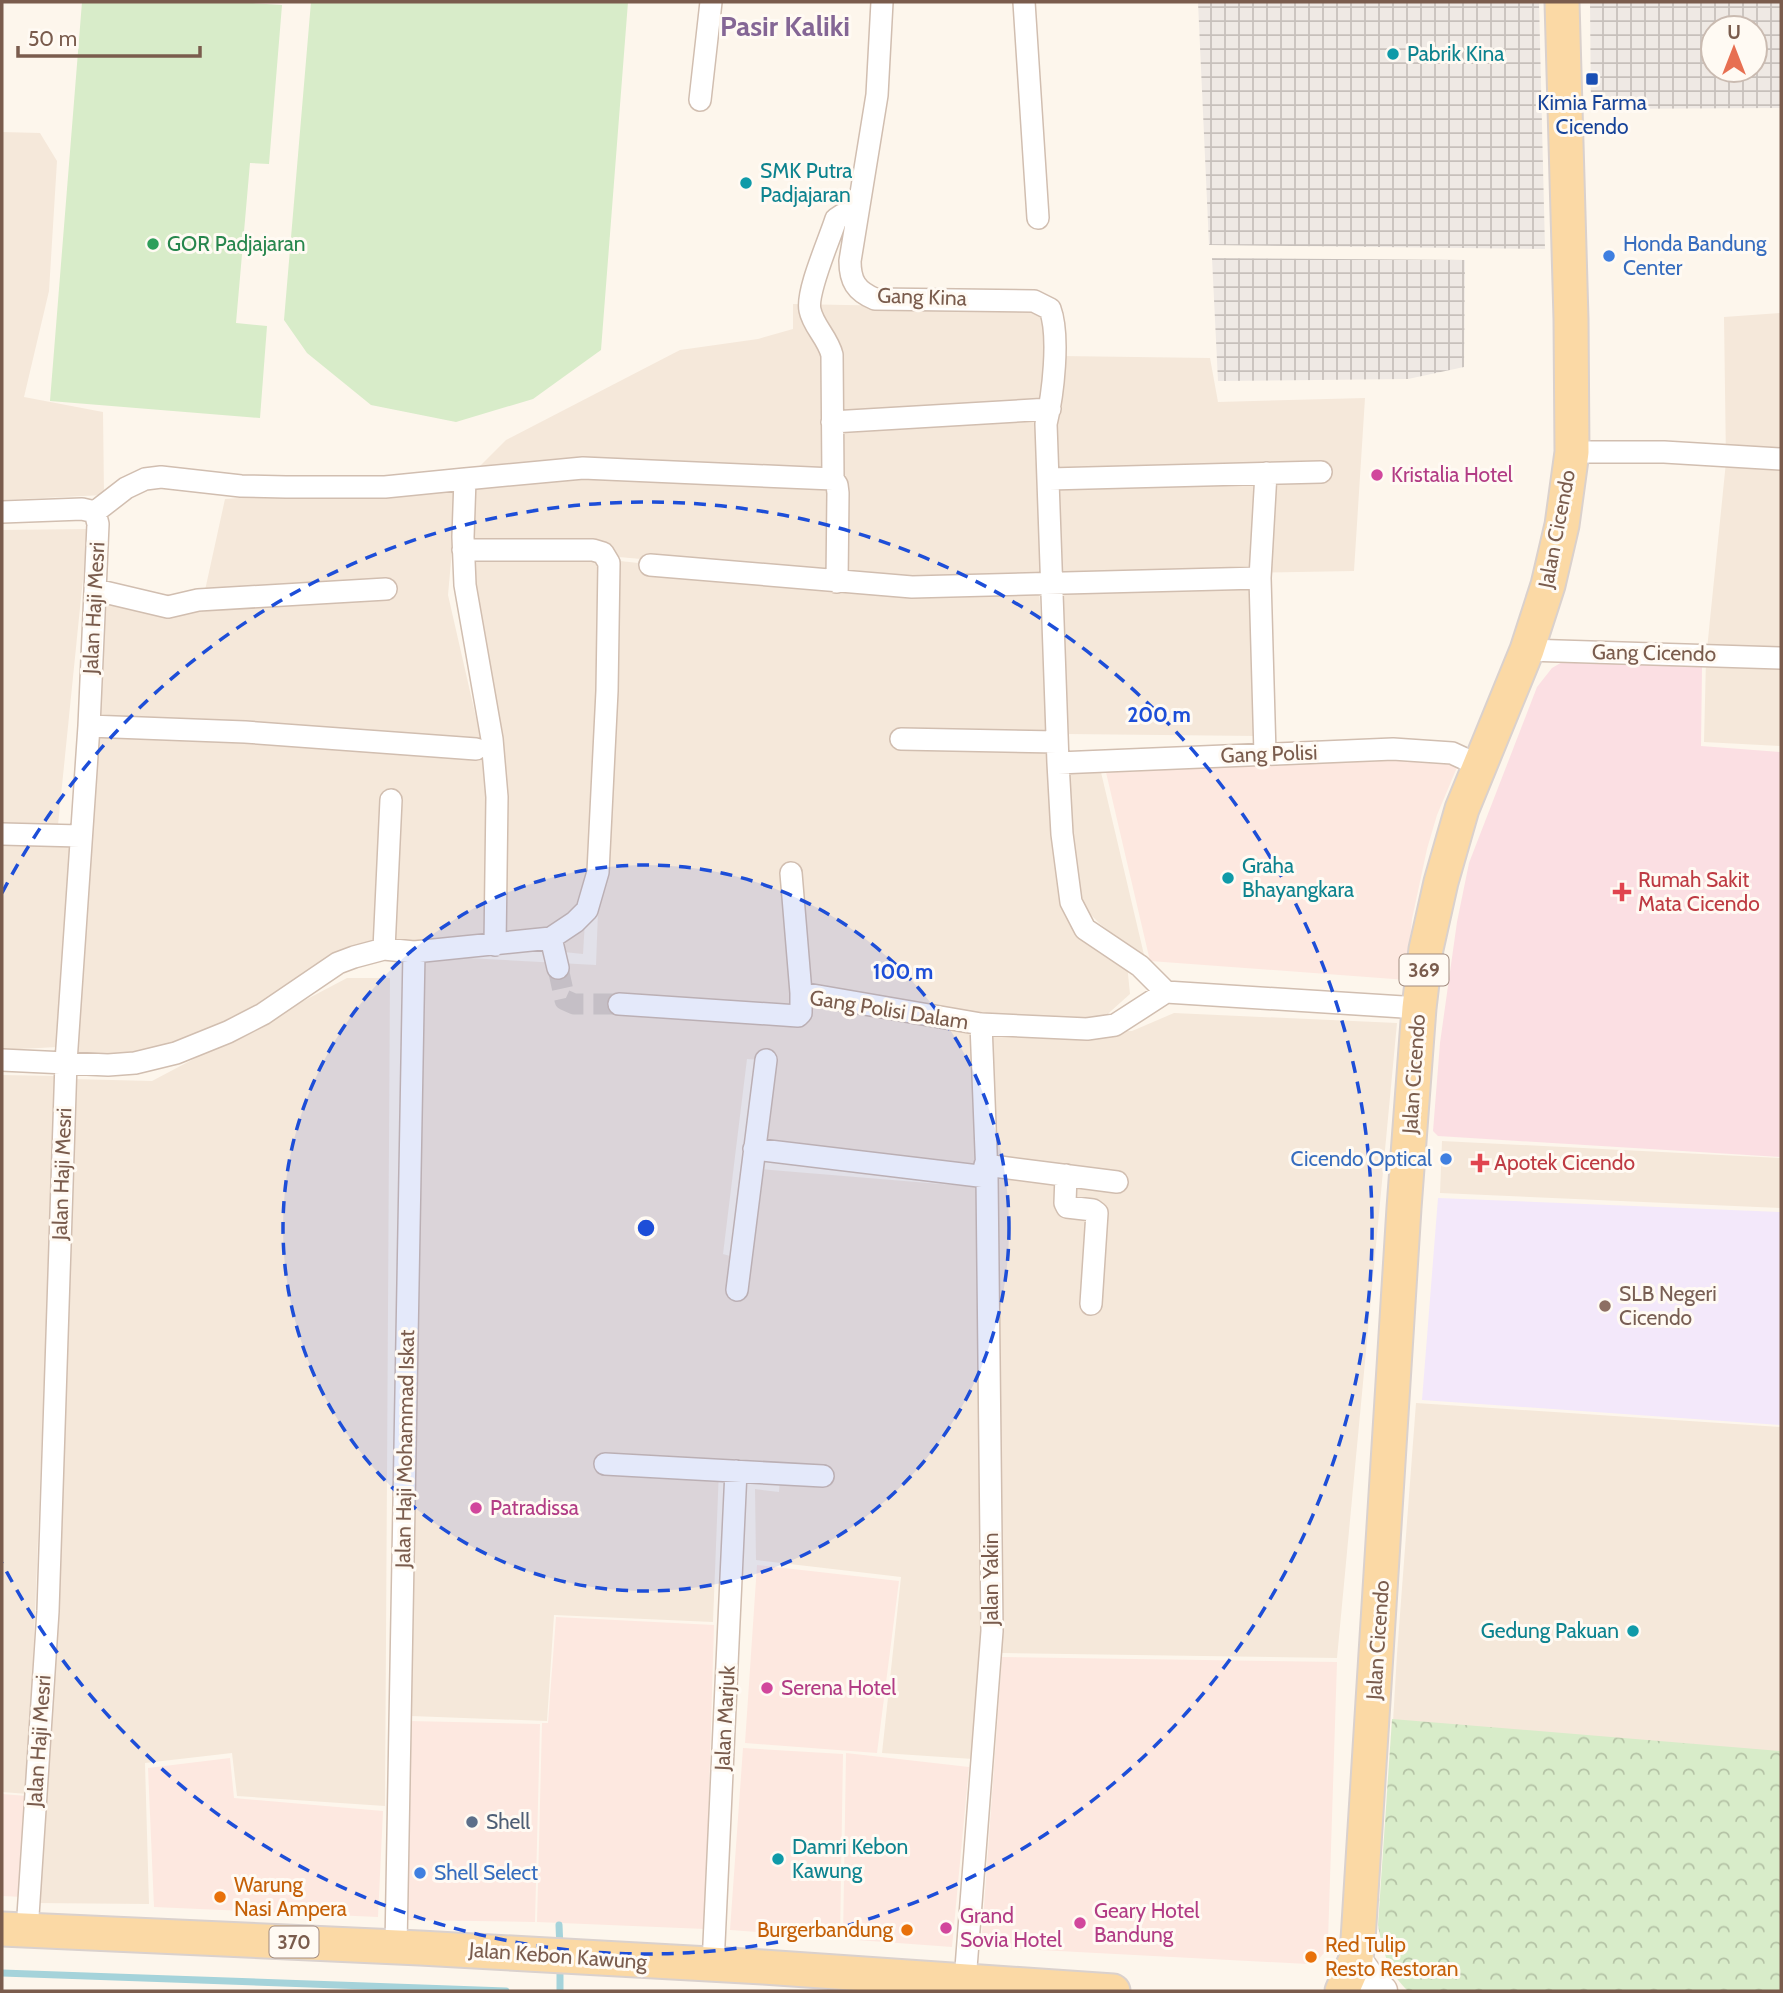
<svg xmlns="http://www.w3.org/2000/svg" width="1783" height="1993" font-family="Cabin,sans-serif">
	<defs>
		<pattern id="industrial-grid" width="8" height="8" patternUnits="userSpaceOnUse" patternTransform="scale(1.75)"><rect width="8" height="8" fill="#efe9e4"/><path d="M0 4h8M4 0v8" fill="none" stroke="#c7c0bb"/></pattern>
		<pattern id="park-crowns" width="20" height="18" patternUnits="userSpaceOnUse" patternTransform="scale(1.75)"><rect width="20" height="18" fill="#d8ecc9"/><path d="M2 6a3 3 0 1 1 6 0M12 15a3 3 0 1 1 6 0" fill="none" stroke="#b4c2a5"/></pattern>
	</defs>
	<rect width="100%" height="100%" fill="#fdf6ec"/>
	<path fill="#f5e8da" d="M2,132L40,133L57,161L49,291L24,397L103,412L104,495L2,500Z
		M793,304L1057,309L1061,356L1210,358L1218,402L1365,398L1354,571L869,579L607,556L583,954L495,945L503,796L459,585L467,479L506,440L680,350L758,339L793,329Z
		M1781,313V746L1704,742L1706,659L1726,462L1724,317Z
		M458,483L448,595L493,792L485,946L369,951L275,1001L129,1063L62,1061L99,597L202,604L225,499Z
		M88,529L57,835L2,829V530Z
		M611,560L793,580L1039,590L1059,880L1127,964L1130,994L1091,1029L983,1026L977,1166L758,1147L774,1061L747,1059L723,1254L744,1260L760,1169L977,1187L985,1627L973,1759L882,1753L901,1577L756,1560L755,1489L779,1492L780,1477L719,1469L713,1622L554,1615L547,1721L411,1716L412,1292L419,965L430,956L596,965Z
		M1242,583L1251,590L1258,736L1066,734L1059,592Z
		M1067,768H1100L1145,959L1100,924L1084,908L1076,878Z
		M2,841L71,844L57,1047L2,1050Z
		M347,978H390L385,1806L237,1796L232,1753L145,1763L149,1904L35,1903L72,1079L152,1081Z
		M1174,1013L1397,1023L1337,1658L1002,1653L991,1036L1132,1031Z
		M2,1075L56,1076L28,1794L2,1792Z
		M1442,1141L1781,1158V1208L1440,1193Z
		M1416,1403L1781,1427V1991L1381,1924L1397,1654Z"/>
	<path fill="#fde8e0" d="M1390,756L1450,759L1458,765L1437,815L1427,849L1412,919L1407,980L1150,961L1105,768Z
		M757,1565L899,1581L877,1753L745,1743Z
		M556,1617L714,1625L705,1929L537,1922L542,1723H548Z
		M1002,1657L1337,1662L1328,1941L1324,1953L1317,1961L1308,1964L981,1947Z
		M409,1721L540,1724L535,1922L405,1920Z
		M743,1748L843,1754L840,1938L730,1930Z
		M846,1753L969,1767L952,1947L843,1939Z
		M230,1758L234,1798L383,1811L378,1917L154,1907L148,1768Z
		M2,1794L27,1796L23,1897L2,1896Z"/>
	<path fill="url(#industrial-grid)" fill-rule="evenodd" d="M1198,2H1539L1545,249L1209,245Z
		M1590,2H1781V108L1591,109ZM1713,28H1755V70H1713Z
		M1212,258L1465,260L1464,367L1408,379L1218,381Z"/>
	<path fill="#f3e8fa" d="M1438,1198L1781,1212V1425L1422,1400Z"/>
	<path fill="#fbdfe3" d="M1564,661L1702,667L1701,746L1781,752V1157L1438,1136L1433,1131L1440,1043L1457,922L1469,863L1537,687L1552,668Z"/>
	<path fill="url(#park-crowns)" d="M1392,1719L1781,1751V1991H1408C1388,1972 1383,1952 1378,1925Z"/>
	<path fill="#d8ecc9" d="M82,2H236L282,5L269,164L250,163L236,323L267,326L260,418L50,401Z
		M311,2H628L601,350L533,399L456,422L371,405L307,353L284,320Z"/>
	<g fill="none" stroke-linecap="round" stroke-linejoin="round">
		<path stroke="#a5d3da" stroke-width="7" d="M559,1925L560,1949
			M560,1964V1991
			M2,1973L506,1991"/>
		<path stroke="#dcd0c4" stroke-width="21" stroke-dasharray="21 10" stroke-linecap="butt" d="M558,968L565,1000L574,1004H619"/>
		<defs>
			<path id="street" d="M882,2L877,95L850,261C850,281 856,291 875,299L1034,301L1050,309C1060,336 1053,395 1046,424L1058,763L1062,834L1071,902L1085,929L1140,966L1166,992L1419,1008
				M1024,2L1038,218
				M700,100L711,2
				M832,422L1050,409
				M1572,452H1664L1781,459
				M465,479L583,468L833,479L837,485L838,493L837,582
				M833,479L832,355C828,338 813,326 810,310C806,292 829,241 836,219L842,215L858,212
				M1049,479L1321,472
				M2,512L82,509L95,512
				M95,512L126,488L145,479L161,477L241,486L286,487H385L465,479L463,537L465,585L492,739L497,797L495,945
				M650,565L912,587L1260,578
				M96,590L168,607L198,600L386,589
				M1527,650L1781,658
				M89,726L245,732L476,749
				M901,739L1057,742
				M1265,754L1260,578L1266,473
				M1058,763L1393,749L1452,753L1478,765
				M2,834L80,836
				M791,873L801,993
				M551,938L558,968
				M384,949L391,800
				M619,1004L798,1016L801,1013V993L981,1024L1087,1029L1115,1025L1166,992
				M2,1060L108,1065L135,1063L176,1053L228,1032L263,1014L338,963L354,957L384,949L414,952L551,938L575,922L587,910L598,872L607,691L609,563L603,553L593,550H463
				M754,1149L987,1177
				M985,1165L1117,1182
				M1066,1175L1065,1203L1067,1207L1093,1210L1097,1213L1091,1304
				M737,1290L766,1060
				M605,1464L823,1476
				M27,1931L48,1611L66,1062L89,726L98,524L95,512
				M396,1946L414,952
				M713,1965L736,1471
				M965,1981L992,1631L987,1177L981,1024"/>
			<path id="secondary" d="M1356,1959L1373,1983L1382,1991"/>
			<path id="primary" d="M2,1929L420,1948L763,1967L1113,1991
				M1342,1991L1356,1959L1358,1940L1404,1208L1419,1008L1426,949L1441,882L1462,809L1527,650L1548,585L1562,525L1572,452L1571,319L1562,2"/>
		</defs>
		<use href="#street" stroke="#d1beb0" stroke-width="24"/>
		<use href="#secondary" stroke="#d6c0b0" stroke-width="33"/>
		<use href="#primary" stroke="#dad1cd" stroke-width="37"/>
		<use href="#street" stroke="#fff" stroke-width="21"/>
		<use href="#secondary" stroke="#fff" stroke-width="30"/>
		<use href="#primary" stroke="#fbd9a5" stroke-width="33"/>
	</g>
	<circle cx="646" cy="1228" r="363" fill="#1d4ed8" fill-opacity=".12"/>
	<g fill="none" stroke="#1d4ed8" stroke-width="3.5" stroke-dasharray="12 9">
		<circle cx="646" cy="1228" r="363"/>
		<path d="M2 893A726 726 0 1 1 2 1563"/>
	</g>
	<g fill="#0f9aa8" stroke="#fffaf3" stroke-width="2.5">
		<circle cx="1393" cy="54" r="7"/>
		<circle cx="746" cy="183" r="7"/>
		<circle cx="1228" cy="878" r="7"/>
		<circle cx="1633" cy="1631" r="7"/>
		<circle cx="778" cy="1859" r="7"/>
	</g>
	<rect fill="#1a4fb4" stroke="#fffaf3" stroke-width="2.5" x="1585" y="72" width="14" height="14" rx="3.5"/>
	<circle fill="#2e9e5b" stroke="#fffaf3" stroke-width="2.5" cx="153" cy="244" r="7"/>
	<g fill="#3f7fe0" stroke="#fffaf3" stroke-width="2.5">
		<circle cx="1609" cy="256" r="7"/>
		<circle cx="1446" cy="1159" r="7"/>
		<circle cx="420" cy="1873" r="7"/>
	</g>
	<g fill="#d1479c" stroke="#fffaf3" stroke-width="2.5">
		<circle cx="1377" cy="475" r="7"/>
		<circle cx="476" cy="1508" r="7"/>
		<circle cx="767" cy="1688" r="7"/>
		<circle cx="1080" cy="1923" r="7"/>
		<circle cx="946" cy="1928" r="7"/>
	</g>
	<g fill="#e0444e" stroke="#fffaf3" stroke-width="2.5">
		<path d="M1618.5 881.5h7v7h7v7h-7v7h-7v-7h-7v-7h7z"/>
		<path d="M1476.5 1152.5h7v7h7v7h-7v7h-7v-7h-7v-7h7z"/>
	</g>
	<circle fill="#8d6e63" stroke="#fffaf3" stroke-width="2.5" cx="1605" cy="1306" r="7"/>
	<circle fill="#5c6f8a" stroke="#fffaf3" stroke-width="2.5" cx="472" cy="1822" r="7"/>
	<g fill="#e8710a" stroke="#fffaf3" stroke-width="2.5">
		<circle cx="220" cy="1897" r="7"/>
		<circle cx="907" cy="1930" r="7"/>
		<circle cx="1311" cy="1957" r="7"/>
	</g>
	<g text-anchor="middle" stroke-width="6" stroke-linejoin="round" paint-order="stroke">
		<g fill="#fffaf3" stroke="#a28b7f" stroke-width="2">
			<rect x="1399.5" y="954.5" width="49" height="31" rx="5"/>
			<rect x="269.5" y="1926.5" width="49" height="31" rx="5"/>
		</g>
		<g font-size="19" font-weight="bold" fill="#7a5c4d">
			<text x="1424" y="977">369</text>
			<text x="294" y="1949">370</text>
		</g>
		<g font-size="21" fill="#0d838f" stroke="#fffaf3" text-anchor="start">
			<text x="1407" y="61">Pabrik Kina</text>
			<text x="760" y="178">SMK Putra<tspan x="760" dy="24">Padjajaran</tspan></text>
			<text x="1242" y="873">Graha<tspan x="1242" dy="24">Bhayangkara</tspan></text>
			<text x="1619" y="1638" text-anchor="end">Gedung Pakuan</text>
			<text x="792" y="1854">Damri Kebon<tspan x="792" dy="24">Kawung</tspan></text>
		</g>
		<g font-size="21" fill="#164399" stroke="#fffaf3">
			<text x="1592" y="110">Kimia Farma<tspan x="1592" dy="24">Cicendo</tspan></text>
		</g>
		<g font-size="21" fill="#27864d" stroke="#fffaf3" text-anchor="start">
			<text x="167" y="251">GOR Padjajaran</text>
		</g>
		<g font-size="21" fill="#366cbe" stroke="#fffaf3" text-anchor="start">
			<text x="1623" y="251">Honda Bandung<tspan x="1623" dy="24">Center</tspan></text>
			<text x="1432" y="1166" text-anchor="end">Cicendo Optical</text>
			<text x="434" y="1880">Shell Select</text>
		</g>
		<g font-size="21" fill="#7a5c4d" stroke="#fffaf3">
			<text transform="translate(922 297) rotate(2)" y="7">Gang Kina</text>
			<text transform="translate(1557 529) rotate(-79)" y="7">Jalan Cicendo</text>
			<text transform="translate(94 608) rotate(-87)" y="7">Jalan Haji Mesri</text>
			<text transform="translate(1654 653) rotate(1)" y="7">Gang Cicendo</text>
			<text transform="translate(1269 754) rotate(-2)" y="7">Gang Polisi</text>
			<text transform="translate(889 1010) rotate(9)" y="7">Gang Polisi Dalam</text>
			<text transform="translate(1414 1074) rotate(-86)" y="7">Jalan Cicendo</text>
			<text transform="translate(62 1174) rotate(-88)" y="7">Jalan Haji Mesri</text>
			<text transform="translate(405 1449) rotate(-89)" y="7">Jalan Haji Mohammad Iskat</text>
			<text transform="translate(991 1579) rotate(-90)" y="7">Jalan Yakin</text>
			<text transform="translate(1378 1640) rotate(-86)" y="7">Jalan Cicendo</text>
			<text transform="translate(725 1718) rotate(-87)" y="7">Jalan Marjuk</text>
			<text transform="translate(39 1741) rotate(-86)" y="7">Jalan Haji Mesri</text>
			<text transform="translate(558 1956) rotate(4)" y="7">Jalan Kebon Kawung</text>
		</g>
		<g font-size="21" fill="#b23c85" stroke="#fffaf3" text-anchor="start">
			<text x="1391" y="482">Kristalia Hotel</text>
			<text x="490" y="1515">Patradissa</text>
			<text x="781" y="1695">Serena Hotel</text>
			<text x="1094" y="1918">Geary Hotel<tspan x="1094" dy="24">Bandung</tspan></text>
			<text x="960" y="1923">Grand<tspan x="960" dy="24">Sovia Hotel</tspan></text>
		</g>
		<g font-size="21" fill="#be3a42" stroke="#fffaf3" text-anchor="start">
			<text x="1638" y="887">Rumah Sakit<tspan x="1638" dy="24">Mata Cicendo</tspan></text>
			<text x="1494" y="1170">Apotek Cicendo</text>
		</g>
		<g font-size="21" fill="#785e54" stroke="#fffaf3" text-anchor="start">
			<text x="1619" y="1301">SLB Negeri<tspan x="1619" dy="24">Cicendo</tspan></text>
		</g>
		<g font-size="21" fill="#4e5e75" stroke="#fffaf3" text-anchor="start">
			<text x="486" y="1829">Shell</text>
		</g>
		<g font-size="21" fill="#c56008" stroke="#fffaf3" text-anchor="start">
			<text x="234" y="1892">Warung<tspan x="234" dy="24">Nasi Ampera</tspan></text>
			<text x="893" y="1937" text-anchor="end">Burgerbandung</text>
			<text x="1325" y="1952">Red Tulip<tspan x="1325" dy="24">Resto Restoran</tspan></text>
		</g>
		<g font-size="28" font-weight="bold" fill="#846695" stroke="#fffaf3">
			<text x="785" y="36">Pasir Kaliki</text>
		</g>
	</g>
	<circle cx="646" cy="1228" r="10" fill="#1d4ed8" stroke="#fffaf3" stroke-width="3.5"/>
	<g font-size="21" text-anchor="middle" font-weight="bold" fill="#1d4ed8" stroke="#fffaf3" stroke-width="6" stroke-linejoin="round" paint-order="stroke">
		<text x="1159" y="722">200 m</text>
		<text x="903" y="979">100 m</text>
	</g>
	<rect width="1783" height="1993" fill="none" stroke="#7a5c4d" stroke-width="7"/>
	<g transform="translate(1734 49)"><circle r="33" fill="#fffaf3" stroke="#cabbb1" stroke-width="2"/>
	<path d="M0-5L12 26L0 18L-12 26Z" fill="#e76f51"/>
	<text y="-10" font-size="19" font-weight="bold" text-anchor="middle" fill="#7a5c4d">U</text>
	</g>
	<path d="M18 46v10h182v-10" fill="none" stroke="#7a5c4d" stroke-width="3.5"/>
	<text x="28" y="46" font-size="21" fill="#7a5c4d" stroke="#fffaf3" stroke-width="5" paint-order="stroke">50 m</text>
</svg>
